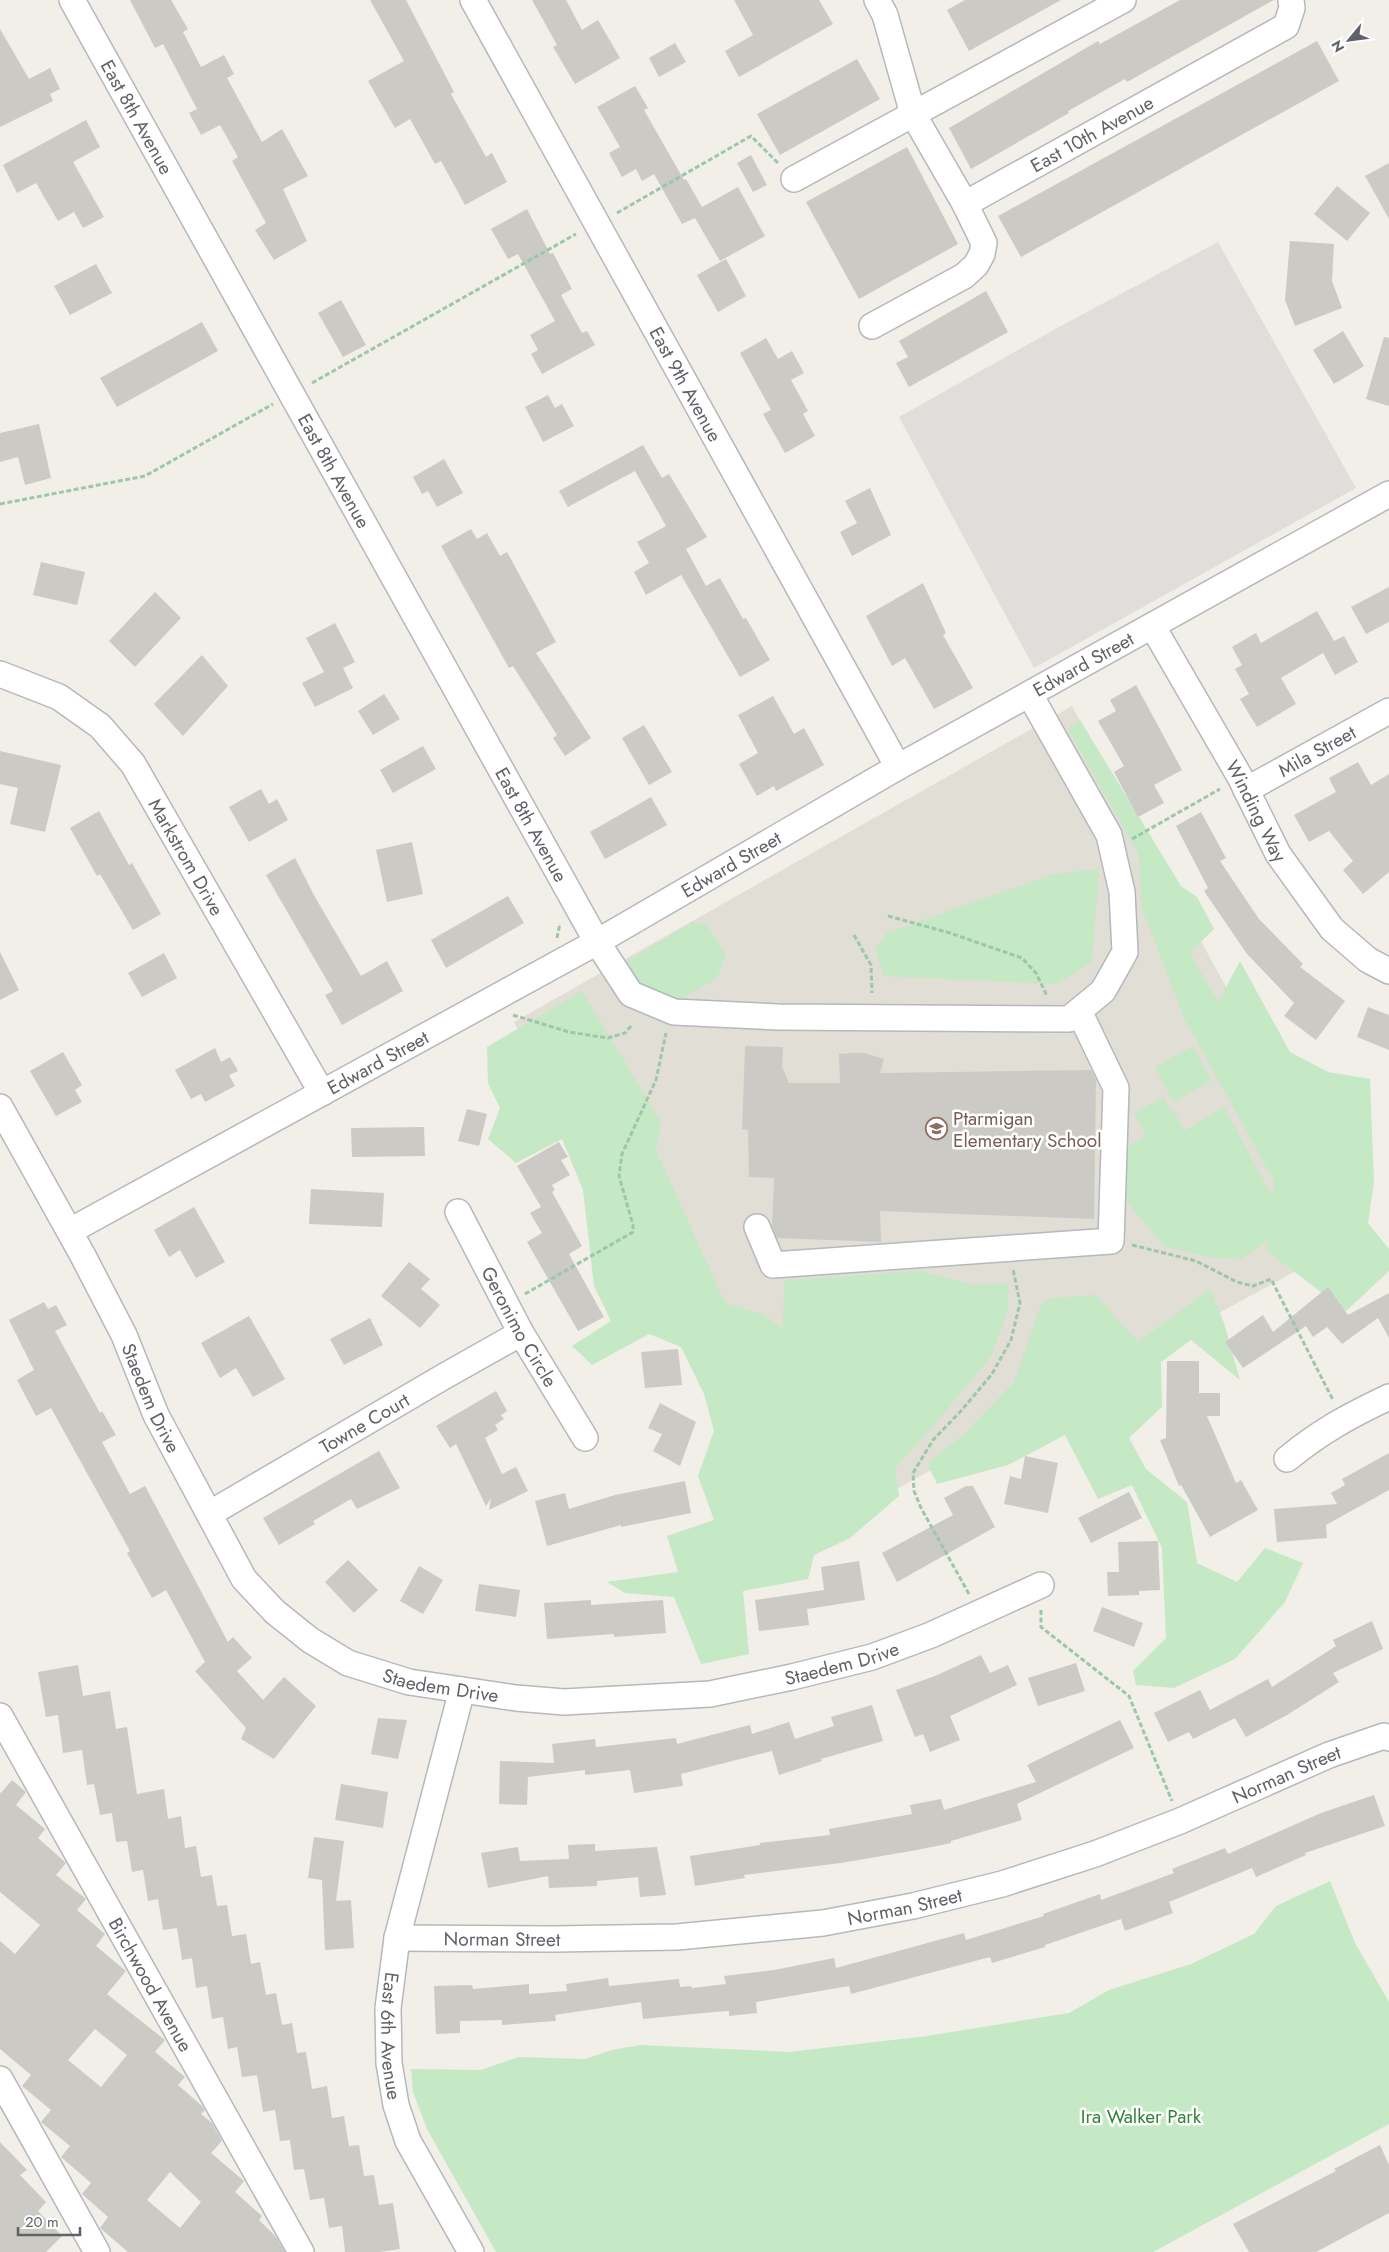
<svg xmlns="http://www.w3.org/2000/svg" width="1389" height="2252" font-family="Jost,sans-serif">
	<rect width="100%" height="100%" fill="#f1efe8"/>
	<path fill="#e0deda" d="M1218,242L1356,488L1034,668L899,417L1057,328Z"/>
	<path fill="#e1ded6" d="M1072,706L1362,1235L792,1546L514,1022Z"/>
	<path fill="#c5e8c5" d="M1080,720L1181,886L1197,897L1214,929L1190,953L1218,1002L1240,961L1290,1052L1328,1072L1370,1079L1374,1182L1368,1223L1389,1249V1271L1346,1311L1267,1251L1268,1240L1242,1259L1215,1258L1165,1247L1127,1202L1125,1166L1127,1147L1146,1136L1134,1113L1163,1097L1171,1112L1174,1111L1184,1131L1224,1107L1272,1196L1274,1181L1184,1018L1142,908L1139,855L1068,729Z
		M1099,869L1092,962L1056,984L884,976L875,949L887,933L1053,874Z
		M692,922L707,925L726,956L716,979L680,999L647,994L631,978L626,962Z
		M582,991L661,1122L656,1150L725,1303L762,1314L783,1328L784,1280L921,1271L973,1285L1008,1283V1311L991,1356L937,1422L895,1468L899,1496L850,1538L814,1555L808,1579L743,1591L749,1654L701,1664L674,1597L625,1593L607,1582L678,1572L667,1536L714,1520L698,1476L714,1431L704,1394L681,1347L649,1334L592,1365L572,1346L611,1321L594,1286L583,1190L562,1139L516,1163L488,1139L500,1108L488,1083L487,1047Z
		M1193,1046L1211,1081L1173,1102L1155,1067Z
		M1210,1289L1224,1323L1240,1380L1191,1340L1161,1362L1162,1407L1129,1438L1146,1469L1187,1502L1197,1563L1237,1582L1265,1548L1303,1563L1285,1602L1235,1659L1174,1688L1136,1685L1133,1671L1166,1638L1162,1548L1132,1485L1098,1499L1065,1435L1008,1465L937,1484L927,1463L962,1436L1014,1382L1041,1304L1051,1298L1096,1295L1138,1342Z
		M1330,1881L1355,1943L1389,2002V2124L1153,2252H496L427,2129L413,2092L411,2069L481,2070L519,2057L585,2059L612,2050L640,2045L789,2052L927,2036L1069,2013L1109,1990L1191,1964L1254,1934L1276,1906Z"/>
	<path fill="#cccac5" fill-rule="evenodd" d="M130,0H171L188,29L183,32L201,67L224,55L234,74L227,78L262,142L282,129L308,176L283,189L307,241L274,260L255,230L266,223L232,161L238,157L220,125L201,135L189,113L197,109L163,44L155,48Z
		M370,0H406L454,92L451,94L486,157L492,153L507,182L465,205L441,161L435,164L410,119L395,128L368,81L404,61Z
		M532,0H566L582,30L598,20L620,58L575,84L553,47L557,45Z
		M734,0H819L833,24L739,77L725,51L753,35Z
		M965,0H1061L969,51L947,10Z
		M1180,0H1274L1127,82L1125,79L1068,111L1069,113L971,169L949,128L1098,41L1100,44Z
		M0,29L29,79L50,68L60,89L50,94L53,101L0,127Z
		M1317,41L1339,81L1021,257L998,216Z
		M675,43L686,62L659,77L649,58Z
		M857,59L880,99L780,155L757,114Z
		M635,86L648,108L644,110L684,180L686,179L702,207L738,187L765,236L720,261L695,218L682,224L654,174L642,181L636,169L622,177L609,153L620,147L597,107Z
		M86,120L100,147L73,162L104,217L83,228L74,212L58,221L36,183L17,193L3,165Z
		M907,147L958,244L859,299L806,202Z
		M751,155L767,185L753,192L737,163Z
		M1389,163V219L1365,176Z
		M1337,186L1370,213L1347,241L1314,214Z
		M527,209L550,254L553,253L572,289L561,295L582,333L587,331L595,345L542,374L531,354L538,350L530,335L555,321L518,254L508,259L491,229Z
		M1290,241L1334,244L1332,281L1342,308L1295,326L1285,300Z
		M726,259L746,296L718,312L697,275Z
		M96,264L112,293L70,315L54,286Z
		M986,291L1008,332L909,387L896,363L908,357L899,341Z
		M341,300L366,345L343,357L318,313Z
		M202,322L218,351L117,407L100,378Z
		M1343,331L1364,366L1334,384L1313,350Z
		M1384,337L1389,338V406L1366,399Z
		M766,338L778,359L792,351L804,373L791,380L808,411L803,414L815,436L785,453L763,414L771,410L740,353Z
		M548,395L555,408L562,404L574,426L543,442L525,407Z
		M39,424L51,478L25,485L18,457L0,462V433Z
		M643,445L662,478L669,474L707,537L686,549L706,586L720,578L743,619L746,618L770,660L740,677L681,575L646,595L634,572L649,563L637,542L666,526L635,471L568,507L559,491Z
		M444,459L463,493L437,507L428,491L422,494L413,477Z
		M870,488L891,535L852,556L840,532L857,523L845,501Z
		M471,529L477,539L487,533L500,556L507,552L556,642L536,653L591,738L565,756L553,738L557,735L513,666L509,668L441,546Z
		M41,562L85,572L77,605L33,595Z
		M923,583L946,633L943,635L973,688L934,709L905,658L892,666L866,616Z
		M1389,587V622L1366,634L1351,607Z
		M155,592L181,618L135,667L109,641Z
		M1317,611L1334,641L1344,636L1358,662L1335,675L1323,653L1281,678L1296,704L1257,727L1240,699L1249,694L1235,669L1242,665L1232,647L1256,633L1261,643Z
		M335,623L355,662L343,668L353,688L315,707L302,683L324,672L306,638Z
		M202,655L228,686L183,736L154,704Z
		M1136,685L1182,770L1154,785L1164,803L1138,817L1114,772L1124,766L1098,721L1116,711L1110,700Z
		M384,694L400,719L373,735L358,711Z
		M773,696L794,734L804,728L824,765L776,791L774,786L757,796L739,764L758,753L738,715Z
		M644,725L672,772L649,785L622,738Z
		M423,746L436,769L393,793L380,770Z
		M0,751L61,765L45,832L10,824L18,788L0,784Z
		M1358,762L1371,785L1389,774V872L1363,894L1343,870L1353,861L1329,831L1309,842L1294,815L1336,792L1329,778Z
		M261,789L269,804L277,799L288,820L249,842L229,807Z
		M651,797L667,825L605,859L590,832Z
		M99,811L129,865L132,863L161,914L133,930L100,874L97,876L70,828Z
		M1201,812L1226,858L1220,861L1259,919L1303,964L1300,967L1345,1001L1316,1040L1284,1016L1294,1003L1247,954L1204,891L1208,888L1176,826Z
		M412,842L423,894L387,902L376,850Z
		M295,858L315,897L361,976L387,961L403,991L342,1025L325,995L333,991L266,875Z
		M508,896L524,923L446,968L431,940Z
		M0,952L19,990L0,1000Z
		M164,953L177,978L142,997L128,973Z
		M1368,1007L1389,1015V1050L1357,1037Z
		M745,1046L783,1047L782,1067L789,1083H840L839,1054L852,1053H864L884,1059L880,1073L1091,1070L1096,1080L1094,1219L880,1211L881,1242L777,1238L772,1226L774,1178L749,1177L748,1130L742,1129Z
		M215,1048L221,1062L230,1057L238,1071L229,1075L235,1086L205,1102L201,1094L191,1099L175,1070Z
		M63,1052L82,1085L75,1090L82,1102L56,1116L30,1071Z
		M467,1109L487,1114L479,1146L458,1141Z
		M424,1127L425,1156L352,1157L351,1128Z
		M559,1142L568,1157L561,1160L570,1175L552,1185L555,1190L552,1192L582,1246L569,1254L604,1317L578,1331L527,1242L542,1233L530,1213L541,1207L517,1166Z
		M311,1189L384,1193L382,1227L309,1224Z
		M194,1207L225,1262L196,1278L180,1250L169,1257L154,1230Z
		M409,1262L430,1279L421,1289L440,1305L420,1328L381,1296Z
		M1328,1287L1348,1315L1389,1293V1338L1378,1318L1342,1344L1327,1327L1313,1337L1306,1326L1243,1368L1225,1342L1263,1315L1273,1332Z
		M44,1302L48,1309L56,1305L67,1325L55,1331L100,1413L102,1411L116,1435L102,1442L130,1494L145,1486L228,1642L233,1637L252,1658L237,1671L263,1700L284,1677L316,1706L274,1759L241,1739L246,1728L195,1671L205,1662L166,1590L152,1598L127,1553L130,1551L51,1408L36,1416L17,1380L34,1370L9,1320Z
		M249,1316L285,1379L253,1397L236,1368L220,1378L201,1343Z
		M370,1318L383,1345L344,1365L330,1339Z
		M678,1349L682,1385L645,1388L641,1352Z
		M1167,1361H1199V1393H1220V1416H1207L1236,1483L1241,1480L1258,1510L1210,1537L1181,1485L1179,1486L1160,1440L1166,1438Z
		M496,1391L507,1411L501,1415L504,1419L495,1425L498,1430L485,1438L502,1474L516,1467L528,1491L489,1510L491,1498L486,1506L456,1444L450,1448L436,1426Z
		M660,1403L696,1422L680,1466L653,1451L662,1434L648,1428Z
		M379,1451L400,1488L357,1509L351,1499L313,1521L315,1524L279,1545L263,1518Z
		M1389,1453V1490L1326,1525L1327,1538L1277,1542L1274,1509L1337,1504L1331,1493L1345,1485L1342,1479Z
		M1025,1456L1058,1463L1048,1513L1004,1504L1010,1476L1021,1479Z
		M685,1481L691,1513L621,1527V1525L547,1546L535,1501L565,1493L569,1509L615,1495Z
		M966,1486H973L995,1527L897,1582L882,1553L953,1515L944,1498Z
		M1129,1492L1142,1518L1091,1543L1078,1518Z
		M1158,1541L1160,1590L1139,1591V1595L1108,1596L1107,1572H1119L1118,1542Z
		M348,1560L378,1590L354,1613L325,1582Z
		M859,1561L865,1600L807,1609L809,1625L759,1631L755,1600L824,1590L821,1567Z
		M419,1566L443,1580L423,1614L400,1601Z
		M479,1584L520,1590L516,1617L475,1611Z
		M591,1600V1605L663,1600L666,1633L614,1637V1634L547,1639L544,1603Z
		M1102,1607L1143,1623L1134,1647L1093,1631Z
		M1372,1621L1383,1649L1333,1673L1339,1682L1287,1715L1246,1737L1235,1718L1193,1739L1189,1732L1168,1742L1154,1713L1200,1690L1210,1710L1268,1679L1272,1687L1336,1646L1333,1640Z
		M981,1655L990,1673L1008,1665L1017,1685L950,1716L960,1740L930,1752L923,1734L915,1737L896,1690L935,1676Z
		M1076,1663L1085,1691L1038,1706L1028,1678Z
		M78,1665L83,1696L110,1691L116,1729L127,1727L137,1794L164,1789L168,1819L181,1816L185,1848L196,1846L201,1877L212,1875L217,1906L227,1905L232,1936L246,1934L251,1964L260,1962L266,1995L276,1993L282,2025L292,2023L297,2053L306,2052L312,2089L327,2086L332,2118L344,2116L349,2146L359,2145L364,2176L374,2175L379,2205L393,2203L400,2249L380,2252H345L342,2226L329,2228L324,2198L310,2200L304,2169L294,2170L290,2140L280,2141L275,2110L263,2112L257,2075L242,2077L237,2047L228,2049L223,2017L212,2019L207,1986L196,1988L192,1958L182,1960L177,1928L163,1930L158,1899L148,1901L143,1870L132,1872L127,1841L116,1842L112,1813L100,1815L94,1784L87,1785L82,1750L63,1753L58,1715L46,1717L38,1672Z
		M872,1705L883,1741L821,1759L822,1761L779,1775L772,1751L681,1774L683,1786L634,1793L630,1770L585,1775V1770L528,1777L527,1805L499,1804L500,1761L554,1763L552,1744L595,1739L596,1747L676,1738L677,1744L750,1725L752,1734L789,1722L795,1739L834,1726L831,1717Z
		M378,1718L407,1720L398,1759L371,1754Z
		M1120,1720L1134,1748L1017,1804L1022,1820L951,1841V1843L917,1850L841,1863L744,1875L745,1878L695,1886L690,1856L760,1845V1843L830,1835L829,1829L912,1814L910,1805L941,1799L944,1810L1036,1782L1027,1765Z
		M12,1780L26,1792L16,1805L45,1829L38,1838L66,1863L56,1875L86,1899L77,1910L105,1934L96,1946L126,1971L107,1994L165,2040L155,2052L185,2077L178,2085L202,2106L205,2110L201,2114L212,2123L222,2141L211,2153L244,2181L235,2192L262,2216L259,2220L276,2237L285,2252H128L100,2228L108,2217L82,2194L91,2183L61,2157L70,2146L41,2122L51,2110L22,2086L31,2075L0,2049V1941L15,1954L40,1925L0,1892V1792L1,1793ZM95,2029L127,2055L101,2087L68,2060ZM170,2172L201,2202L180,2228L147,2200Z
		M341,1784L388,1792L383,1828L335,1820Z
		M1374,1795L1385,1826L1305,1853L1306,1855L1256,1877L1252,1868L1169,1902L1173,1913L1125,1931L1121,1919L1045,1945V1947L992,1963L990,1957L851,1994L849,1986L756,2002L757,2013L729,2016V2011L714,2012L643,2019L641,2002L555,2015L556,2021L502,2025V2020L460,2021V2033L436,2034L434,1986L472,1985L473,1989L529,1984V1994L567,1991L566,1984L608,1978L609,1986L679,1979L680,1987L691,1986L692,1988L726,1984L724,1976L774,1970L834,1958L836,1968L964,1933L966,1940L1044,1916L1043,1914L1100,1894L1101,1900L1174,1873L1172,1869L1225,1848L1228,1854L1321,1813Z
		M314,1837L344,1841L336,1901L351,1900L354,1948L325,1950L322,1880L308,1878Z
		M595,1844V1851L657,1847L666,1895L640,1897L638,1877L597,1881V1886L549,1888L548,1876L488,1888L481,1853L518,1847L520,1861L569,1859L568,1845Z
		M0,2142L27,2170L20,2175L46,2202L38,2211L62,2236L46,2252H0Z
		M1380,2145L1389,2165V2213L1316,2252H1249L1233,2224L1336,2171L1334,2169Z"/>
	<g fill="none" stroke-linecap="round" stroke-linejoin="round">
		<defs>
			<g id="minor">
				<path id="s1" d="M72,0L597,942L631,994L674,1012L778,1017L1069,1019L1103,991L1125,952L1122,892L1109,835L1030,695"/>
				<path id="s2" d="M473,0L898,767"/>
				<path d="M794,179L1123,0"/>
				<path id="s3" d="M965,204L1286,26L1292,8L1291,0"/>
				<path d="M872,326L964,276L976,265L982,254L984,243L965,204L913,114L885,15L877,0"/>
				<path id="s4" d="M1153,627L1240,777L1278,854L1332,929L1368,960L1389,971"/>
				<path id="s5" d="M0,674L59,697L100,726L133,764L322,1093"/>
				<path id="s6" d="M1246,790L1389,711"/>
				<path id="s7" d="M0,1107L82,1254L124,1335L156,1415L244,1579L275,1612L310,1640L348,1663L409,1682L516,1698L564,1702L710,1694L792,1677L872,1657L931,1635L1041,1585"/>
				<path id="s8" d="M458,1212L521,1333L585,1438"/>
				<path d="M757,1227L773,1265L1111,1241L1116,1088L1079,1011"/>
				<path id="s9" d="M70,1231L597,942L898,767L1389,494"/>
				<path d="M1287,1459C1321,1431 1349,1416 1389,1397"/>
				<path id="s10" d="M209,1514L443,1377L521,1333"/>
				<path id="s11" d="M462,1690L397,1938L388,2008L389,2063L396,2105L408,2141L471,2252"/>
				<path id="s12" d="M0,1716L301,2252"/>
				<path id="s13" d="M397,1938L554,1939L677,1937L823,1923L913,1906L1002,1884L1095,1854L1180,1821L1329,1755L1384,1736L1389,1738"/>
				<path d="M0,2079L97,2252"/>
			</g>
		</defs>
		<use href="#minor" stroke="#b5b8bc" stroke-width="28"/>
		<path stroke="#9cc7a9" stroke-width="3" stroke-dasharray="5 2.5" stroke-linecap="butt" d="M617,213L751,136L779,164
			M312,383L576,234
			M0,504L145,476L273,404
			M1132,839L1220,789
			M888,916L950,933L1022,958L1036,973L1047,996
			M854,935L871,965L872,993
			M557,938L560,923
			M513,1015L569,1032L608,1038L625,1033L632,1025
			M1132,1245L1196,1261L1237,1282L1253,1286L1271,1279L1333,1400
			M525,1294L633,1232V1225L619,1176L622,1154L656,1080L666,1033
			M969,1594L921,1508L914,1491L913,1473L933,1440L961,1411L992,1374L1011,1340L1020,1303L1013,1269
			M1041,1610V1627L1129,1696L1172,1801"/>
		<use href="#minor" stroke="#fff" stroke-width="25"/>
	</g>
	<defs>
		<symbol id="school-ring" viewBox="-11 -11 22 22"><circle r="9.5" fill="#fff" stroke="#8d6e63" stroke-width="1.5"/><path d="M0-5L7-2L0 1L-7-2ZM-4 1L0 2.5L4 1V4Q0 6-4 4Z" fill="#8d6e63"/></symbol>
	</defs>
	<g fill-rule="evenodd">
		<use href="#school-ring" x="924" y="1116" width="25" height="25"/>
	</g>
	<g text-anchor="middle" stroke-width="5" stroke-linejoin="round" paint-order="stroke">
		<g font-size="19" fill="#5f6368" stroke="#fff">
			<text dy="7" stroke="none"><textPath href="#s1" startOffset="134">East 8th Avenue</textPath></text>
			<text dy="7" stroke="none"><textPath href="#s3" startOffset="145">East 10th Avenue</textPath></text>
			<text dy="7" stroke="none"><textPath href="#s2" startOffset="439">East 9th Avenue</textPath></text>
			<text dy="7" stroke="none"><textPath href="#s1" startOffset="539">East 8th Avenue</textPath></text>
			<text dy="7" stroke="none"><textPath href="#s9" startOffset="1161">Edward Street</textPath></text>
			<text dy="7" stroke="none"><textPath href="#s6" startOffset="81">Mila Street</textPath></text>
			<text dy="7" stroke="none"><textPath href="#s4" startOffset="211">Winding Way</textPath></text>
			<text dy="7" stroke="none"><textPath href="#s1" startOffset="944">East 8th Avenue</textPath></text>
			<text dy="7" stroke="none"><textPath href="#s5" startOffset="271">Markstrom Drive</textPath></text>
			<text dy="7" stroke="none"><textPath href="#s9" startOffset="756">Edward Street</textPath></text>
			<text dy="7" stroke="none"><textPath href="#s9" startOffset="351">Edward Street</textPath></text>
			<text dy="7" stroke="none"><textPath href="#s8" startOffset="130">Geronimo Circle</textPath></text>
			<text dy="7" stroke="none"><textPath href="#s7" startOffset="328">Staedem Drive</textPath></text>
			<text dy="7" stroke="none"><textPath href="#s10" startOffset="180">Towne Court</textPath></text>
			<text dy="7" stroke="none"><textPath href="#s7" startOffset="1168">Staedem Drive</textPath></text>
			<text dy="7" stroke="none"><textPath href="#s7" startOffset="762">Staedem Drive</textPath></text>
			<text dy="7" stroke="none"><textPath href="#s13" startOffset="915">Norman Street</textPath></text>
			<text dy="7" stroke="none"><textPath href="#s13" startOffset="510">Norman Street</textPath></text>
			<text dy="7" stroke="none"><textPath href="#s13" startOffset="105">Norman Street</textPath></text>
			<text dy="7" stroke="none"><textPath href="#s12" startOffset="308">Birchwood Avenue</textPath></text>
			<text dy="7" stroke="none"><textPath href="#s11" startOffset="355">East 6th Avenue</textPath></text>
		</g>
		<g font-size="19" fill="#785e54" stroke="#fff" text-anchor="start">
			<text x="953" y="1125">Ptarmigan<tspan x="953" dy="22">Elementary School</tspan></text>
		</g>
		<g font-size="19" fill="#348238" stroke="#fff">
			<text x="1141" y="2123">Ira Walker Park</text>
		</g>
	</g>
	<g transform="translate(1349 40) rotate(241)" stroke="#ffffff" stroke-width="4" paint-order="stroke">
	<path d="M0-4L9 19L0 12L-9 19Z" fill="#5f6368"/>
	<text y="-8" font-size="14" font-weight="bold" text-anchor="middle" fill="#5f6368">N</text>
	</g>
	<path d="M18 2227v8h62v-8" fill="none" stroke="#5f6368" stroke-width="2.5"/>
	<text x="25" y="2227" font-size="15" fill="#5f6368" stroke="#ffffff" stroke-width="4" paint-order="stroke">20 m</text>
</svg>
